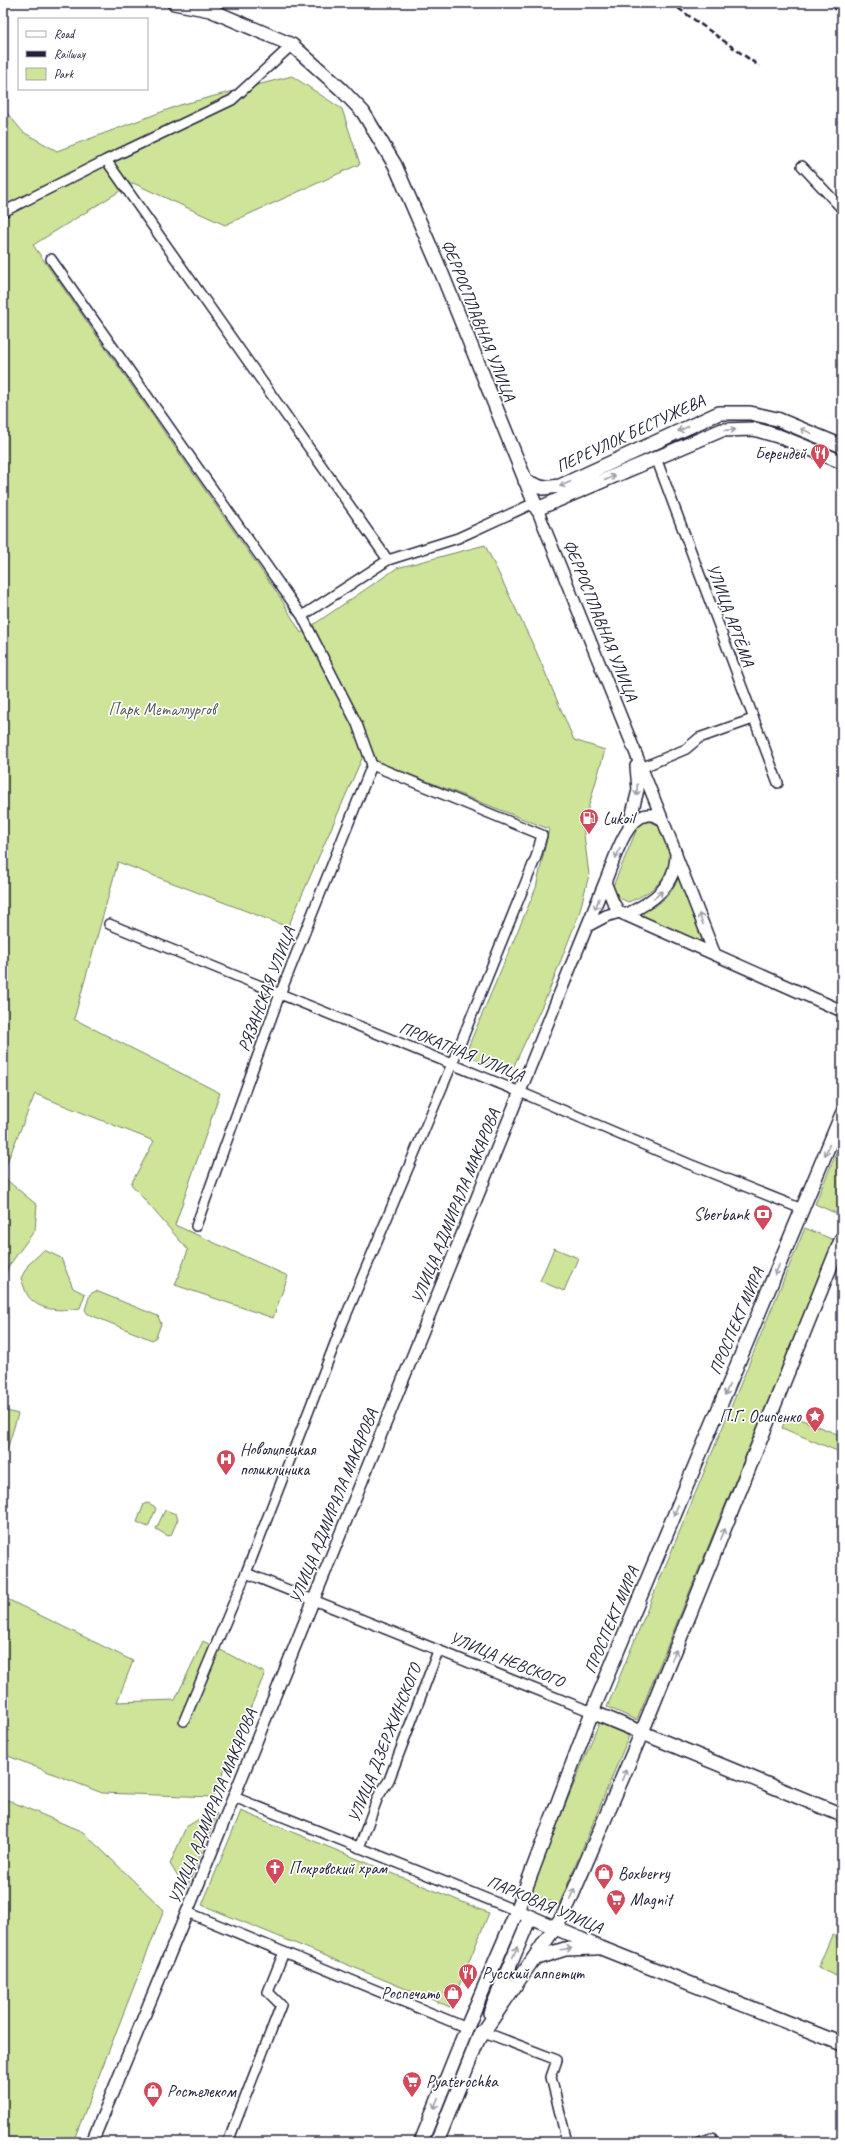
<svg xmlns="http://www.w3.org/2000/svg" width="845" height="2145" font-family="Caveat,sans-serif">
	<rect width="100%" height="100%" fill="#fff"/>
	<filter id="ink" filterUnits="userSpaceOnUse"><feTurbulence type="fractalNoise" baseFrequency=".025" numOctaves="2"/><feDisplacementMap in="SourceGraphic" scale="8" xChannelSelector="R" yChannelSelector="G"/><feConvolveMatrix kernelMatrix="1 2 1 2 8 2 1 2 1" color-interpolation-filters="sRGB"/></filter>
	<g filter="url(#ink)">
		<path fill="#cee499" stroke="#78836a" d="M292,76L342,109L360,164L225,225L133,183L33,245L280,597L301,633L397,568L485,545L536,651L574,740L605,750L583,826L589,875L579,914L548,993L512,1070L484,1065L466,1052L536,888L549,829L363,756L288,927L118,862L74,1019L220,1093L175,1225L288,1276L273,1318L175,1285L188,1250L131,1184L154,1141L35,1094L3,1172V108L23,132L57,151L180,105Z
			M645,822H651L660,826C663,835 668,846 670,856C673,878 646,896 628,902L617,897L613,886L639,824Z
			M680,878L702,940L700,941L638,916V913C657,908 671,896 678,879Z
			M842,1139V1216L815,1204Z
			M3,1177L37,1205L35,1230L8,1267L3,1288Z
			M805,1228L834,1240L637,1720L607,1707Z
			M554,1248L578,1258L564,1291L540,1281Z
			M44,1250L61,1258L73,1288L85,1294L80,1308C62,1311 40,1312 28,1296C25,1291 23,1284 21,1278L28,1265Z
			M96,1291L158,1316L161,1324L156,1337L152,1340L88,1314L85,1310L90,1294Z
			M3,1410L18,1414L3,1463Z
			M787,1414L842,1436V1453L782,1428Z
			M148,1503L154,1506L156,1509L148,1527L137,1522L144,1504Z
			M165,1510L176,1514L178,1519L171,1535L168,1536L156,1529Z
			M3,1597L133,1661L117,1702L175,1700L203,1641L265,1673L213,1797L102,1793L3,1754Z
			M599,1723L629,1736L559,1905L529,1893Z
			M3,1798L83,1832L164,1910L73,2142H3Z
			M212,1811L217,1814L186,1890L170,1864L186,1827Z
			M241,1811L489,1913L450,2007L202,1905Z
			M832,1935L842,1940V1961L836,1976L818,1968Z"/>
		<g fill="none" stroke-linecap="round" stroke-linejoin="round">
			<defs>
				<path id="minor" d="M106,160L388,560
					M802,166L842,209
					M3,212L106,160L232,100L292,45
					M51,259L302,616L357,724L372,765L542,835L536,857L452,1064L342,1325L246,1573L184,1721
					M656,458L778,783
					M302,616L388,560L458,538L534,503
					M641,768L686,749L699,738L753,719
					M109,924L520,1092L689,1164L802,1209
					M196,1226L280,994L372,765
					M246,1573L592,1712
					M234,1797L517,1911
					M359,1848L378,1797L389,1780L438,1651
					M187,1912L467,2028
					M484,2032L557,2060L551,2077L567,2142
					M228,2142L281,2005L268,1992L284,1952
					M699,2142L712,2138"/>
				<path id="tertiary" d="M537,509L676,853C676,886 653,902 625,915
					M662,819C657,817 652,814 647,815C625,818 613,864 605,882L613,902L619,912L842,1011
					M629,825L638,790L636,766
					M676,855L715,955
					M589,925L606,916L619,912
					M92,2142L187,1912L605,882"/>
				<path id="secondary" d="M174,3L210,10L292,45L341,89L363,112L395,165L440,269L537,509L722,430L754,429L781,437L842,462
					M525,481L543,488L560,486L719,413H750L777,419L842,446
					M592,1712L842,1815
					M517,1911L601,1948L842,2044
					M533,1959L565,1949L596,1948
					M490,2013L530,1917
					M478,2040L564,1914L642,1732L842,1238
					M421,2142L470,2020L517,1911L592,1712L842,1114
					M437,2142L481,2032"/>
			</defs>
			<use href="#minor" stroke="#22223b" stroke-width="12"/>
			<use href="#tertiary" stroke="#22223b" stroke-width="14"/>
			<use href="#secondary" stroke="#22223b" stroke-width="16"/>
			<use href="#minor" stroke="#fff" stroke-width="9"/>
			<use href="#tertiary" stroke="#fff" stroke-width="11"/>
			<use href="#secondary" stroke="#fff" stroke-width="13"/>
			<path stroke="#22223b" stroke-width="2.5" stroke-dasharray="6 3" stroke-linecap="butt" d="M671,3L759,66
				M827,3L842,14"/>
		</g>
		<defs><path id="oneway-shaft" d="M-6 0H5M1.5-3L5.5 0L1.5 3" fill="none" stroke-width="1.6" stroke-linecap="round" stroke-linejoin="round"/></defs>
		<g stroke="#9c9ca7">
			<use href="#oneway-shaft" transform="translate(683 429) rotate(155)"/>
			<use href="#oneway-shaft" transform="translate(730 430) rotate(-2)"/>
			<use href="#oneway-shaft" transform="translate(806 431) rotate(-157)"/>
			<use href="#oneway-shaft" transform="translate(610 478) rotate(-24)"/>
			<use href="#oneway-shaft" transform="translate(565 484) rotate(157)"/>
			<use href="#oneway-shaft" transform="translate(637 790) rotate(93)"/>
			<use href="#oneway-shaft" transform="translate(618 853) rotate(113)"/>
			<use href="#oneway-shaft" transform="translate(658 895) rotate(-42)"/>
			<use href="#oneway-shaft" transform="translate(597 904) rotate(110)"/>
			<use href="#oneway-shaft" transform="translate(701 919) rotate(-111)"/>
			<use href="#oneway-shaft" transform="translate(827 1150) rotate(113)"/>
			<use href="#oneway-shaft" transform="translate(777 1270) rotate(112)"/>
			<use href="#oneway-shaft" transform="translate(727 1390) rotate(113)"/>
			<use href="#oneway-shaft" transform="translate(676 1510) rotate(113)"/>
			<use href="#oneway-shaft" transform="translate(723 1534) rotate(-68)"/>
			<use href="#oneway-shaft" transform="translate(674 1655) rotate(-68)"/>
			<use href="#oneway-shaft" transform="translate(624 1775) rotate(-67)"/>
			<use href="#oneway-shaft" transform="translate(572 1894) rotate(-67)"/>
			<use href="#oneway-shaft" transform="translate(566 1949) rotate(-7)"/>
			<use href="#oneway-shaft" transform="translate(515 1952) rotate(-67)"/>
			<use href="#oneway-shaft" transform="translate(436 2103) rotate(112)"/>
		</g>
	</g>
	<defs>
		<symbol id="restaurant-pin" viewBox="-11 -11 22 30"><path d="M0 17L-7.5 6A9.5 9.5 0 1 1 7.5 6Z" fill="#d1495b" stroke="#fff"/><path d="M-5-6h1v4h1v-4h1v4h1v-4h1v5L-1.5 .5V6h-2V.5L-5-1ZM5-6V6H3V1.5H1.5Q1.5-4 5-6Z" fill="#fff"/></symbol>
		<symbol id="fuel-pin" viewBox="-11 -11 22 30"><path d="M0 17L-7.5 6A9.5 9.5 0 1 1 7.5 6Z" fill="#d1495b" stroke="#fff"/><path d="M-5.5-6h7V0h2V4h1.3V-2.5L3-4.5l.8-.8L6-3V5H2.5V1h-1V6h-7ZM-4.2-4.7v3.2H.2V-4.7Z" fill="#fff"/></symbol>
		<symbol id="bank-pin" viewBox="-11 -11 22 30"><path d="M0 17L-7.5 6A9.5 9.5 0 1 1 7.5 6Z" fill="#d1495b" stroke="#fff"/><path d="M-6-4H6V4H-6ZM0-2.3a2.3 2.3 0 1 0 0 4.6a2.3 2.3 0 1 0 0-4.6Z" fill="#fff"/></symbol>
		<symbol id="sight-pin" viewBox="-11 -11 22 30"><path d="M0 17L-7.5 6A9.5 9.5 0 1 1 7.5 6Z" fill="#d1495b" stroke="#fff"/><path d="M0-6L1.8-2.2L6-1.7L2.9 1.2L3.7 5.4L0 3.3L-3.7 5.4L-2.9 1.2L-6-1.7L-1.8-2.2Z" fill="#fff"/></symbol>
		<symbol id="hospital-pin" viewBox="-11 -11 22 30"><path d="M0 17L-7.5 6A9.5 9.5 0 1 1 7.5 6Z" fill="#d1495b" stroke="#fff"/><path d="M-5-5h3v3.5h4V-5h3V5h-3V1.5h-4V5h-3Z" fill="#fff"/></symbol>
		<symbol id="church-pin" viewBox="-11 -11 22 30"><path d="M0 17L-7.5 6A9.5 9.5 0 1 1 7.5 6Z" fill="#d1495b" stroke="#fff"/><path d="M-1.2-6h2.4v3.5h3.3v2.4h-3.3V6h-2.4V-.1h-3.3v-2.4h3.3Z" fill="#fff"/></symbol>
		<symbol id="shop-pin" viewBox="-11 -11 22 30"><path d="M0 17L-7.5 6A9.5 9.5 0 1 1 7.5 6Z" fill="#d1495b" stroke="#fff"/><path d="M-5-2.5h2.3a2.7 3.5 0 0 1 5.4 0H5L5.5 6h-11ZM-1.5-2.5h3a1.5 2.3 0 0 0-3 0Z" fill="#fff"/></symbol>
		<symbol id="supermarket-pin" viewBox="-11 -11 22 30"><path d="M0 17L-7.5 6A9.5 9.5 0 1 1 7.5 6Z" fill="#d1495b" stroke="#fff"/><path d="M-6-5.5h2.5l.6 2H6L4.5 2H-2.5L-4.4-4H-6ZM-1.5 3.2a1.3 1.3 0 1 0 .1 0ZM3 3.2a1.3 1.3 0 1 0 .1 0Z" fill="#fff"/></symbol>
	</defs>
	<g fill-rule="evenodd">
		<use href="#restaurant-pin" x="809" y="442" width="22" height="30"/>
		<use href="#fuel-pin" x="578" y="807" width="22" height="30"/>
		<use href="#bank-pin" x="752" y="1203" width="22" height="30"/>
		<use href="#sight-pin" x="804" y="1405" width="22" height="30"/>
		<use href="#hospital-pin" x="215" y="1448" width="22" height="30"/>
		<use href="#church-pin" x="264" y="1857" width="22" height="30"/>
		<use href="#shop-pin" x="593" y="1862" width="22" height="30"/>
		<use href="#supermarket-pin" x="605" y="1888" width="22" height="30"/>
		<use href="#restaurant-pin" x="457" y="1962" width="22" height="30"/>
		<use href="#shop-pin" x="442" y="1982" width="22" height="30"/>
		<use href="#supermarket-pin" x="401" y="2070" width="22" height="30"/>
		<use href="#shop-pin" x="142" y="2080" width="22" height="30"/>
	</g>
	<g text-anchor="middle" stroke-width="3.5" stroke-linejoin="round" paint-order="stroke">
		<g font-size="17" fill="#22223b" stroke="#fff">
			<text transform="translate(479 320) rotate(68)" y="6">ФЕРРОСПЛАВНАЯ УЛИЦА</text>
			<text transform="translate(630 433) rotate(-25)" y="6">ПЕРЕУЛОК БЕСТУЖЕВА</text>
			<text transform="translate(731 615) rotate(70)" y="6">УЛИЦА АРТЁМА</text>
			<text transform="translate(601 620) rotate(68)" y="6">ФЕРРОСПЛАВНАЯ УЛИЦА</text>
			<text transform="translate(266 989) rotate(-69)" y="6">РЯЗАНСКАЯ УЛИЦА</text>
			<text transform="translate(462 1051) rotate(22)" y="6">ПРОКАТНАЯ УЛИЦА</text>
			<text transform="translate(455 1206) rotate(-68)" y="6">УЛИЦА АДМИРАЛА МАКАРОВА</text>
			<text transform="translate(736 1321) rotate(-67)" y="6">ПРОСПЕКТ МИРА</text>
			<text transform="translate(333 1506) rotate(-68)" y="6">УЛИЦА АДМИРАЛА МАКАРОВА</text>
			<text transform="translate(611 1620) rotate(-67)" y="6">ПРОСПЕКТ МИРА</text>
			<text transform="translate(507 1659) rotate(22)" y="6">УЛИЦА НЕВСКОГО</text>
			<text transform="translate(384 1743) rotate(-68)" y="6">УЛИЦА ДЗЕРЖИНСКОГО</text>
			<text transform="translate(212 1806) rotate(-68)" y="6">УЛИЦА АДМИРАЛА МАКАРОВА</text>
			<text transform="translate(545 1904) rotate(23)" y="6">ПАРКОВАЯ УЛИЦА</text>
		</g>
		<g font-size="17" fill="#22223b" stroke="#fff" text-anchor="start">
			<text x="806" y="459" text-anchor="end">Берендей</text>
			<text x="603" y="824">Lukoil</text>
			<text x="749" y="1220" text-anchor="end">Sberbank</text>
			<text x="801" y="1422" text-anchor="end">П.Г. Осипенко</text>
			<text x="240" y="1455">Новолипецкая<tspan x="240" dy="20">поликлиника</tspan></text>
			<text x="289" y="1874">Покровский храм</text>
			<text x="618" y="1879">Boxberry</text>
			<text x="630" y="1905">Magnit</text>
			<text x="482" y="1979">Русский аппетит</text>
			<text x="439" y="1999" text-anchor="end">Роспечать</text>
			<text x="426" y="2087">Pyaterochka</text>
			<text x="167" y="2097">Ростелеком</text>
		</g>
		<g font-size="17" fill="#565c57" stroke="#fff">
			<text x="162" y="715">Парк Металлургов</text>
		</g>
	</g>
	<rect width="845" height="2145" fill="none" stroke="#fff" stroke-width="16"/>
	<rect x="8" y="8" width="829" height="2129" fill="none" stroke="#22223b" stroke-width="1.5" filter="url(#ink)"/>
	<rect x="18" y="18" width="130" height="72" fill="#ffffff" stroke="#a7a7b1"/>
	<rect x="26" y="31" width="20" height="6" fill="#ffffff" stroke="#a7a7b1"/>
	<text x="54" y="38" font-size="12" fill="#22223b">Road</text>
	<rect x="26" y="51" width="20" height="6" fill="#22223b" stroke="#a7a7b1"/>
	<text x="54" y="58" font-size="12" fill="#22223b">Railway</text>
	<rect x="26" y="68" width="20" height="12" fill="#cee499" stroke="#a7a7b1"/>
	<text x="54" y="78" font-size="12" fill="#22223b">Park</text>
</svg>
